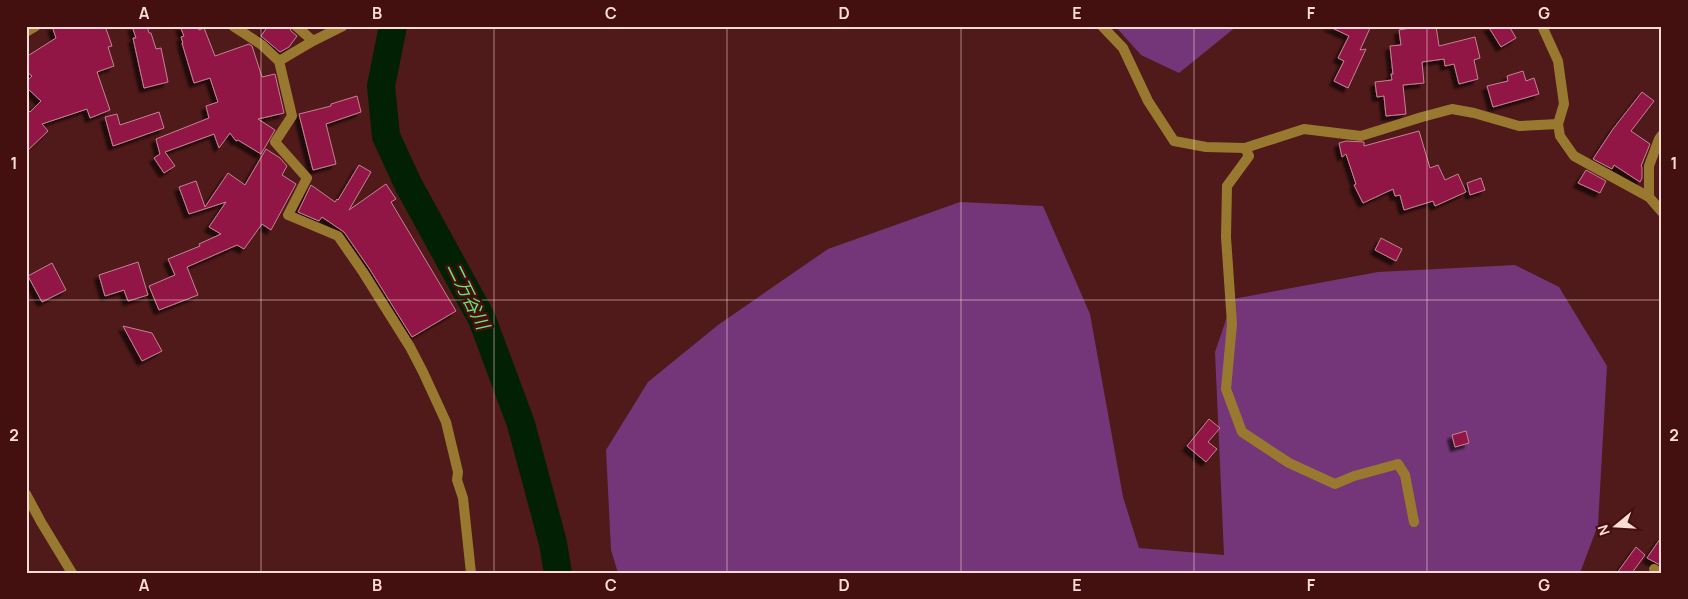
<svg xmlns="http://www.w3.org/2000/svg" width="1688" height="599" font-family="Manrope,'Noto Sans JP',sans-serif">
	<defs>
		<filter id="shadow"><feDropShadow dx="-4.5" dy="4.5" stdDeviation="1" flood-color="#0009"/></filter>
	</defs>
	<rect width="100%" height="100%" fill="#4f1a19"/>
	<path fill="#743678" d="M1115,26H1237L1179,73L1141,55Z
		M960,202L1043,206L1090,314L1123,497L1139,548L1224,555L1215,352L1233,299L1378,272L1515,265L1559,287L1607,366L1598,525L1580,573H618L611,550L606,450L648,382L718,325L828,249Z"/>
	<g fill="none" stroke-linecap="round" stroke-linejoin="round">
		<path stroke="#012004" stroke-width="28" d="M393,26L381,86L386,136L408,184L482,319L521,424L553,543L558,573"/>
	</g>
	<path fill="#911444" stroke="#c38492" filter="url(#shadow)" d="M52,26H105L112,46L108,47L114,66L97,72L110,110L90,118L87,109L42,124L48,131L26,152V108L30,112L41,101L26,87V82L32,76L26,71V57L56,38Z
		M132,26H147L149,33H151L156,49L161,48L168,82L144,88L133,38H136Z
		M180,26H197L199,30L204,28L215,56L249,44L252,46L262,77L275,74L284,113L258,119L275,130L261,154L238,140L236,141L230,133L219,148L214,134L165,152L175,166L164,173L154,158L160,154L156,139L209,118L206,106L218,102L210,78L194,83L182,43H183L181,37L184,36Z
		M268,26H289L291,31L297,36L289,47L280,52L261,36Z
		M1328,26H1371L1360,50L1366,49L1348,88L1334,81L1344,61L1338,58L1349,36Z
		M1422,26H1436L1439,46L1475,37L1480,58L1474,60L1478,79L1459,84L1454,64L1445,66L1444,59L1422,62L1424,83L1403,85L1406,114L1386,116L1384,96L1377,97L1375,82L1392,80L1391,74H1393L1390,46L1401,45L1399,30Z
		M1488,26H1509L1516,38L1501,47Z
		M1523,71L1526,81L1534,78L1539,94L1493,107L1487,86L1508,81L1507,76Z
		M1642,92L1654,101L1631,131L1650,144L1641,166L1642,167V178L1640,182L1614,165L1612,169L1593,159L1613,129Z
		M357,96L361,112L326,124L336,164L313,170L299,114L331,106V104Z
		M159,112L164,128L113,146L105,117L117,114L120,125Z
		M1419,131L1430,168L1438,165L1445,180L1458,174L1466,192L1435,206L1433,201L1404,210L1400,195L1395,196L1393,189L1363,203L1354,185L1356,184L1346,154L1342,157L1339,143L1346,141L1364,142V146Z
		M266,149L280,158L287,166L282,175L296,184L271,230L262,224L244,249L237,245L187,267L198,295L159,310L149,286L175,275L168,259L200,246L199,244L221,234L209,227L226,202L189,214L179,187L196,181L205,207L228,173L245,185Z
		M359,165L371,172L349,210L386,184L396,199L391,202L456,311L412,337L369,268L344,232L322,217L319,221L298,212L311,185L335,202L337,199L338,200Z
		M1586,170L1606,181L1600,193L1578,183Z
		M1481,178L1485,190L1470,195L1467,183Z
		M1381,238L1402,249L1396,261L1375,250Z
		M138,262L148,295L128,301L124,290L105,296L99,275Z
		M52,263L66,290L42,302L28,276Z
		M123,326L152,333L162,351L142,361Z
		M1209,419L1220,428L1208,442L1217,449L1206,462L1187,446Z
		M1466,431L1469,443L1455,447L1452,435Z
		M1662,536V566L1647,558Z
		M1636,547L1645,555L1632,573H1617Z"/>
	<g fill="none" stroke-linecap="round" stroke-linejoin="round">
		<path stroke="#997930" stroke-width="10" d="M233,26L262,45L279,61L292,116L275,142L307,178L288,215L338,236L363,272L410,347L423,372L446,422L458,472L457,480L463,498L471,573
			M296,26L313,41
			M1102,26L1123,48L1148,101L1174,141L1206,147L1245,148L1304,129L1361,136L1422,117L1452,109L1474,113L1519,126L1558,124
			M1542,26L1558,61L1564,104L1558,124L1560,136L1574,156L1649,197L1662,212
			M26,32L36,26
			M279,61L313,41L343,26
			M1245,148L1249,156L1227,186L1226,237L1232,324L1226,389L1242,432L1289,463L1335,484L1354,476L1398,464L1405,475L1414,522
			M1649,197V166L1659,139L1662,135
			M26,494L41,522L72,573
			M1654,569L1659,573"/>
	</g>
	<path fill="none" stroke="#fedbd7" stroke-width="1" stroke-opacity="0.55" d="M261,26V573M494,26V573M727,26V573M961,26V573M1194,26V573M1427,26V573M26,300H1662"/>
	<g text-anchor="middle" stroke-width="5" stroke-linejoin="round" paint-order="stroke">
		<g font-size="18" font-style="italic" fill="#6ae573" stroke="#43100f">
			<text transform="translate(468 296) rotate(64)" y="6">二万谷川</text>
		</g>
	</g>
	<rect width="1688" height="599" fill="none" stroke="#43100f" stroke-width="55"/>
	<g transform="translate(1616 526) rotate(252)" stroke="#43100f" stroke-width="4" paint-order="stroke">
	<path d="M0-4L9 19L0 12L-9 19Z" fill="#fedbd7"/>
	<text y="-8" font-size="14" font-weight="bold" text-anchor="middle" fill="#fedbd7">N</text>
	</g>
	<rect x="28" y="28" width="1632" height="544" fill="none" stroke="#fedbd7" stroke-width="2"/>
	<g font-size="16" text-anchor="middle" font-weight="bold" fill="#fedbd7">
		<text x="144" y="19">A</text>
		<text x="377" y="19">B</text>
		<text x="611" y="19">C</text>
		<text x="844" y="19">D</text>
		<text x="1077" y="19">E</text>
		<text x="1311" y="19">F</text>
		<text x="1544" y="19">G</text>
		<text x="14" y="169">1</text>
		<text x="1674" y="169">1</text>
		<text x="14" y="441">2</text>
		<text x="1674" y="441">2</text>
		<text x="144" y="591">A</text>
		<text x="377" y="591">B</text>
		<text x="611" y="591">C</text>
		<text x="844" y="591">D</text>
		<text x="1077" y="591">E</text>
		<text x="1311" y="591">F</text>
		<text x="1544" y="591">G</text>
	</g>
</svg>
